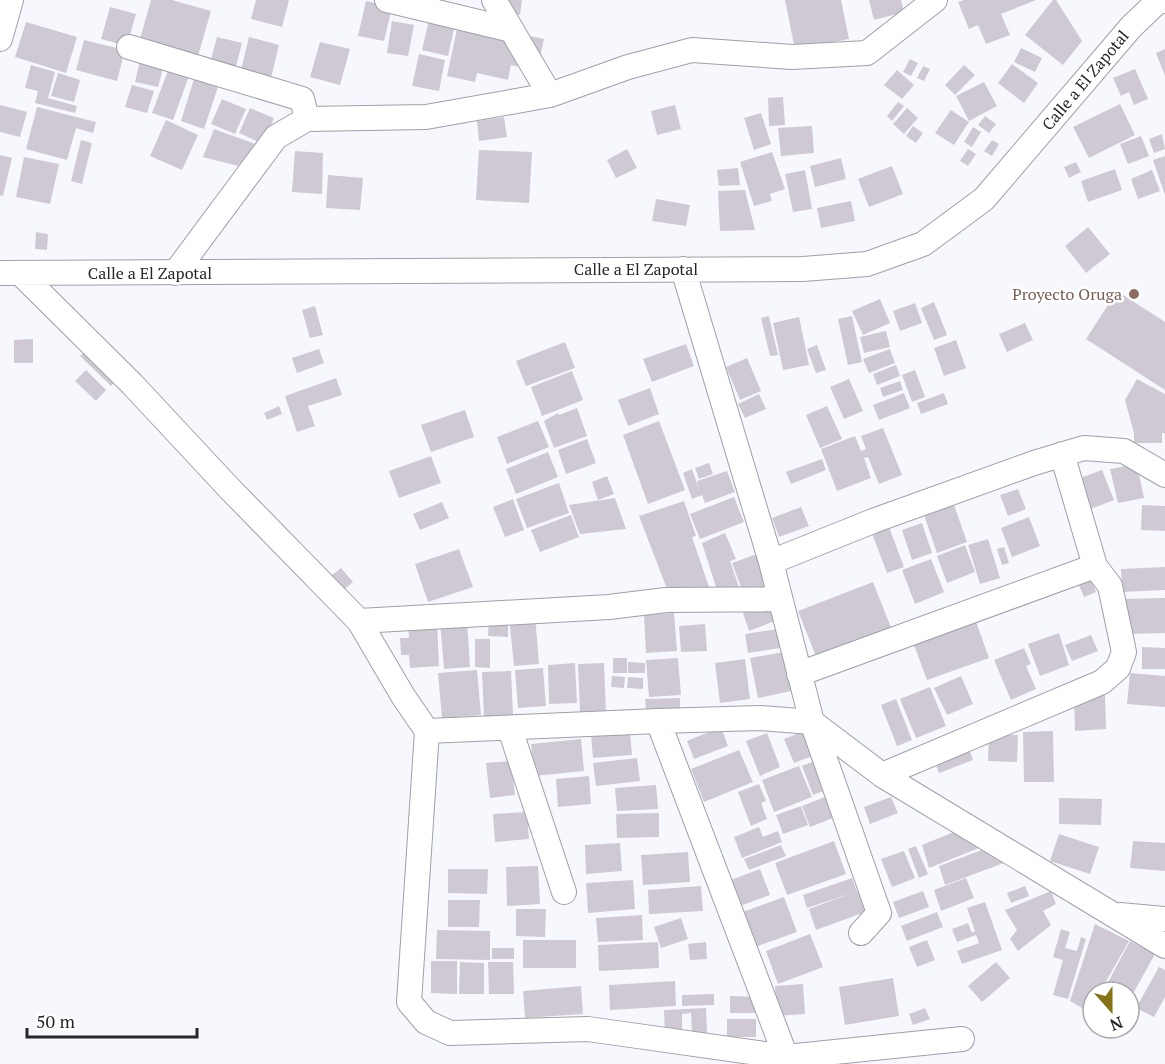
<svg xmlns="http://www.w3.org/2000/svg" width="1165" height="1064" font-family="'PT Serif',serif">
	<rect width="100%" height="100%" fill="#f7f8fd"/>
	<path fill="#cfc9d3" d="M151,0H172L211,11L198,56L140,39Z
		M256,0H289L282,27L251,19Z
		M500,0H522L520,15L498,12Z
		M785,0H841L849,39L795,50Z
		M869,0H901L904,12L874,20Z
		M964,0H1036L1001,14L1010,35L986,44L978,25L969,29L958,2Z
		M1053,0H1056L1082,41L1063,65L1025,35Z
		M366,1L392,7L384,41L358,36Z
		M110,7L136,14L127,46L101,39Z
		M430,15L456,20L448,56L422,50Z
		M392,21L414,25L408,56L387,53Z
		M26,22L77,37L66,73L15,57Z
		M457,29L514,33L544,39L537,71L511,65L508,80L477,73L475,82L447,76Z
		M217,37L242,43L235,70L210,63Z
		M249,37L279,45L271,78L241,70Z
		M84,40L125,50L117,81L76,70Z
		M320,42L350,49L340,85L310,77Z
		M1021,48L1042,58L1035,72L1014,62Z
		M1165,49V76L1156,53Z
		M419,54L445,60L439,91L412,86Z
		M910,59L918,63L911,76L903,72Z
		M140,60L164,65L158,87L135,82Z
		M1012,64L1038,83L1024,103L998,83Z
		M31,65L55,72L48,98L77,106L75,113L35,103L38,91L25,88Z
		M964,65L975,75L955,95L945,85Z
		M923,66L930,69L924,81L917,78Z
		M169,68L189,76L173,120L152,113Z
		M1135,69L1148,99L1134,105L1129,92L1121,96L1113,78Z
		M897,70L914,85L902,99L884,85Z
		M58,73L80,80L74,102L51,96Z
		M194,79L218,87L204,129L181,121Z
		M984,82L997,106L969,121L956,96Z
		M132,85L154,91L147,113L125,107Z
		M783,97L785,125L769,126L768,98Z
		M222,99L246,109L235,134L211,124Z
		M898,102L904,106L892,121L887,116Z
		M1120,104L1135,135L1089,158L1073,127Z
		M0,105L27,112L20,137L0,132Z
		M675,105L681,129L657,135L651,111Z
		M37,107L96,122L93,133L76,128L67,160L26,149Z
		M250,108L274,118L263,144L239,133Z
		M907,108L918,118L904,134L893,124Z
		M951,110L969,122L954,145L935,133Z
		M761,113L771,144L754,150L744,118Z
		M985,116L996,124L989,133L978,125Z
		M504,117L507,137L479,141L477,121Z
		M166,120L198,135L182,170L150,156Z
		M812,126L814,153L781,156L778,128Z
		M913,126L923,133L916,143L906,136Z
		M973,127L981,132L972,147L964,142Z
		M214,129L258,145L238,166L203,157Z
		M1162,134L1165,149L1154,153L1149,139Z
		M1141,136L1149,156L1128,164L1120,144Z
		M81,140L92,143L82,184L71,181Z
		M992,140L999,144L992,156L984,151Z
		M627,149L637,168L616,178L607,160Z
		M968,149L976,154L968,166L960,161Z
		M479,150L532,152L529,203L476,200Z
		M295,151L323,153L322,194L292,192Z
		M772,152L785,189L770,194L772,201L754,206L740,162Z
		M0,155L12,158L3,196L0,195Z
		M1165,156V195L1153,160Z
		M24,157L59,164L50,204L16,197Z
		M841,158L846,179L815,187L810,166Z
		M1076,162L1081,172L1069,178L1064,167Z
		M892,166L903,194L869,207L858,179Z
		M738,168L740,185L719,186L717,170Z
		M1115,169L1122,190L1088,202L1081,181Z
		M805,170L812,209L793,212L785,174Z
		M1152,170L1160,191L1138,199L1131,179Z
		M328,175L363,178L360,210L326,208Z
		M745,190L755,230L720,231L718,191Z
		M656,199L690,205L686,226L652,221Z
		M851,201L855,221L821,228L817,208Z
		M1088,227L1110,254L1086,273L1065,246Z
		M36,232L48,234L47,250L35,249Z
		M1117,291L1165,322V390L1086,339Z
		M880,299L890,323L863,335L852,311Z
		M934,302L947,335L934,340L921,308Z
		M915,303L922,323L900,331L893,311Z
		M315,306L323,335L310,338L302,310Z
		M769,316L778,355L770,356L761,318Z
		M852,316L862,362L848,365L838,319Z
		M799,317L809,365L783,370L773,323Z
		M1025,323L1033,340L1007,352L999,334Z
		M886,331L890,347L864,353L860,337Z
		M33,339V363H14V340Z
		M956,340L966,368L944,376L934,348Z
		M565,342L575,368L526,386L516,361Z
		M686,344L694,366L652,382L643,359Z
		M817,345L826,370L816,373L807,349Z
		M89,348L119,377L111,386L80,356Z
		M319,349L324,363L297,373L292,358Z
		M890,349L895,363L869,373L863,359Z
		M747,358L761,391L740,400L726,367Z
		M896,365L900,376L877,385L873,374Z
		M86,370L106,390L96,401L75,381Z
		M915,370L925,397L912,402L902,375Z
		M572,371L583,400L542,416L531,387Z
		M336,378L342,395L308,406L315,426L297,432L285,396Z
		M849,379L863,411L844,419L830,387Z
		M1137,379L1165,394V433H1162V443H1134V433L1125,400Z
		M900,381L903,390L883,397L880,388Z
		M650,388L659,414L628,426L618,400Z
		M904,393L910,408L879,420L873,405Z
		M944,393L948,404L921,414L917,403Z
		M759,394L766,409L745,418L738,404Z
		M279,406L282,414L267,420L264,413Z
		M827,406L842,439L820,448L806,415Z
		M577,408L587,436L554,448L544,421L558,413L559,415Z
		M465,410L474,437L431,452L421,425Z
		M538,421L549,447L507,464L497,437Z
		M659,421L685,490L648,504L623,435Z
		M883,428L902,475L879,484L868,457L864,458L871,478L837,491L821,449L855,436L861,451L866,449L861,436Z
		M587,439L596,463L566,474L558,450Z
		M548,452L558,477L516,494L506,469Z
		M431,456L441,483L399,498L389,471Z
		M822,459L826,470L791,484L786,472Z
		M709,463L713,474L699,479L695,468Z
		M1137,464L1144,498L1118,503L1110,469Z
		M692,469L699,489L697,481L727,471L735,492L705,503L702,495L692,499L683,473Z
		M1102,470L1114,500L1083,512L1072,481Z
		M607,476L614,494L598,500L592,482Z
		M559,483L569,513L527,528L516,499Z
		M1018,489L1026,509L1008,516L1000,495Z
		M734,497L744,522L700,539L690,514Z
		M615,498L626,529L580,534L569,505Z
		M513,499L524,530L505,537L493,507Z
		M684,501L696,536L692,537L709,587L667,589L639,516Z
		M442,502L449,518L420,530L413,514Z
		M954,505L967,542L937,553L924,515Z
		M1142,505L1165,506V531L1141,530Z
		M801,507L809,526L779,537L772,518Z
		M571,515L579,537L540,552L531,530Z
		M1029,517L1040,546L1012,557L1001,528Z
		M887,522L904,567L887,573L870,528Z
		M922,523L932,553L912,560L902,530Z
		M725,533L736,559L730,561L739,587H716L702,543Z
		M988,539L1000,578L980,584L968,545Z
		M965,545L975,572L947,583L937,556Z
		M1004,547L1009,563L1002,565L997,549Z
		M459,549L473,587L428,602L415,564Z
		M757,554L769,588L741,587L732,563Z
		M931,559L944,592L915,604L902,570Z
		M1165,567V590L1122,592L1121,569Z
		M341,568L353,582L340,593L327,579Z
		M1088,573L1096,592L1084,597L1076,578Z
		M873,582L892,630L817,659L798,611Z
		M1165,598V633L1124,634L1123,599Z
		M769,603L775,621L749,631L743,613Z
		M674,613L677,651L646,653L644,615Z
		M535,615L539,664L514,666L509,617Z
		M489,618L508,619V637L488,636Z
		M975,619L989,658L927,680L913,642Z
		M467,620L470,667L444,669L440,622Z
		M437,623L439,666L410,668L409,655H401L400,638H409L408,624Z
		M705,624L707,651L681,652L679,626Z
		M778,629L780,648L748,653L745,634Z
		M1059,633L1069,665L1040,676L1028,644Z
		M1091,635L1098,651L1072,661L1065,645Z
		M475,639H490V668L475,667Z
		M1142,647L1165,648V669H1142Z
		M1024,648L1031,664L1026,666L1036,689L1011,700L994,660Z
		M784,652L791,691L758,698L750,658Z
		M613,658H627V673H613Z
		M678,658L681,695L649,697L646,660Z
		M745,659L750,699L720,703L715,663Z
		M628,662L645,663V673H628Z
		M575,663L577,703L549,704L548,665Z
		M604,663L606,712L580,713L578,664Z
		M543,668L546,706L518,708L515,670Z
		M477,670L481,715L442,718L438,673Z
		M511,671L513,715L484,717L482,672Z
		M1130,673L1165,676V707L1127,704Z
		M612,676L625,677L624,688L611,687Z
		M961,676L973,704L947,715L934,688Z
		M628,677L643,678V689L627,688Z
		M930,687L946,726L916,738L900,699Z
		M1105,695L1106,729L1075,731L1074,697Z
		M680,698V708L646,709L645,699Z
		M896,699L912,740L897,746L881,705Z
		M721,727L728,746L694,759L687,741Z
		M630,731L632,755L593,758L591,735Z
		M805,731L815,755L794,763L784,739Z
		M1053,731L1054,782H1024L1023,732Z
		M767,733L780,767L760,776L746,741Z
		M989,734L1018,735L1017,762L988,761Z
		M581,739L584,771L534,776L531,744Z
		M968,746L973,760L939,773L934,759Z
		M739,750L753,782L704,802L691,769Z
		M637,758L640,781L596,786L593,763Z
		M817,760L828,789L813,795L802,766Z
		M511,761L515,795L490,798L486,763Z
		M799,766L812,797L774,812L762,780Z
		M589,776L591,804L558,807L556,779Z
		M759,784L766,801L761,803L767,819L751,826L738,792Z
		M656,785L658,809L617,811L615,788Z
		M825,797L833,818L810,827L802,806Z
		M891,797L898,813L870,824L864,807Z
		M1059,798L1102,799L1101,825L1059,824Z
		M801,806L808,825L783,834L776,815Z
		M527,812L529,839L495,842L493,814Z
		M659,813V837L617,838L616,814Z
		M759,827L763,837L778,831L782,842L742,858L734,837Z
		M961,829L984,846L929,868L922,845Z
		M1059,834L1099,847L1090,874L1050,861Z
		M834,841L846,874L787,895L775,863Z
		M1133,841L1165,843V871L1130,868Z
		M620,843L622,871L586,874L585,845Z
		M781,845L786,856L749,870L744,859Z
		M916,846L928,874L919,878L908,849Z
		M990,847L1009,861L945,885L939,866Z
		M904,851L915,878L892,887L881,859Z
		M688,852L690,882L643,885L641,855Z
		M538,866L540,904L507,906L506,867Z
		M448,869H488L487,894L448,893Z
		M760,869L770,895L737,907L728,881Z
		M852,878L857,892L861,891L868,911L816,930L809,909L852,893L807,908L803,895Z
		M966,878L974,898L941,911L934,890Z
		M633,880L635,909L588,913L586,883Z
		M701,886L703,911L649,914L648,890Z
		M1025,886L1029,896L1011,903L1007,893Z
		M923,891L929,907L899,918L893,902Z
		M1051,891L1056,904L1043,911L1051,925L1018,951L1010,939L1017,930L1005,910Z
		M784,897L797,932L752,948L740,913Z
		M448,900H480L479,927H448Z
		M985,902L1002,950L962,964L957,951L979,943L976,935L957,942L952,929L968,923L972,933L975,931L967,908Z
		M516,909H546L545,937L516,936Z
		M937,912L943,927L907,941L901,926Z
		M642,915L643,940L598,942L596,918Z
		M681,918L688,939L661,948L654,927Z
		M1095,924L1129,941L1100,992H1093V1005L1089,1012L1070,1001Z
		M1061,929L1070,932L1065,948L1077,951L1081,937L1086,939L1068,999L1053,995L1063,960L1053,957Z
		M437,930L490,931V960L436,959Z
		M810,934L823,967L778,984L766,951Z
		M523,940H576V968H523Z
		M927,940L935,960L917,967L909,947Z
		M1130,941L1155,954L1129,1001V992H1117L1106,986Z
		M658,942L659,968L599,971L598,945Z
		M706,942L707,959L690,960L688,944Z
		M492,948H514V959H492Z
		M431,961H457V994L431,993Z
		M460,962L484,963V994H459Z
		M488,962H513L514,994H489Z
		M996,962L1010,978L982,1002L968,986Z
		M1159,967L1165,970V997L1154,1017L1136,1008Z
		M893,978L899,1016L845,1025L839,987Z
		M675,981L676,1006L610,1010L609,985Z
		M803,984L805,1014L777,1016L775,986Z
		M581,986L583,1014L525,1018L523,991Z
		M714,994V1005L682,1006V995Z
		M730,996L758,997V1013H730Z
		M706,1008L707,1033L692,1034L691,1013L682,1014V1036H665L664,1010Z
		M925,1008L930,1019L913,1025L909,1014Z
		M727,1019H756V1037H727Z"/>
	<g fill="none" stroke-linecap="round" stroke-linejoin="round">
		<defs>
			<path id="minor" d="M387,0L512,30
				M494,0L550,95
				M0,39L11,0
				M129,47L302,99L307,119
				M683,269L771,562L812,722L879,913L861,933
				M0,273L803,269L867,264L923,244L984,199L1131,27L1156,3L1165,0
				M175,273L276,137L307,119L426,117L550,95L628,67L692,50L792,57L867,53L935,0
				M21,274L132,384L229,488L359,621L403,696L427,731L409,1002L426,1022L450,1033L588,1029L786,1057L962,1039
				M771,562L873,521L1034,463L1084,448L1124,451L1165,475
				M359,621L609,607L666,600L780,599
				M799,674L1095,566
				M658,721L760,718L812,722L882,775L1165,946
				M510,729L564,892
				M427,731L658,721L786,1057
				M882,775L1102,682L1118,668L1124,652L1110,586L1095,566L1062,454
				M1120,915L1165,919"/>
		</defs>
		<use href="#minor" stroke="#9da0ab" stroke-width="26"/>
		<use href="#minor" stroke="#fff" stroke-width="24"/>
	</g>
	<circle fill="#8d6e63" stroke="#fff" stroke-width="2" cx="1134" cy="294" r="6"/>
	<g text-anchor="middle" stroke-width="5" stroke-linejoin="round" paint-order="stroke">
		<g font-size="16" fill="#26272c" stroke="#fff">
			<text transform="translate(1085 80) rotate(-50)" y="6">Calle a El Zapotal</text>
			<text x="636" y="275">Calle a El Zapotal</text>
			<text x="150" y="279">Calle a El Zapotal</text>
		</g>
		<g font-size="16" fill="#785e54" stroke="#fff" text-anchor="end">
			<text x="1122" y="300">Proyecto Oruga</text>
		</g>
	</g>
	<g transform="translate(1111 1010) rotate(159)"><circle r="28" fill="#ffffff" stroke="#a8a9ab" stroke-width="1.5"/>
	<path d="M0-4.5L10 22L0 15L-10 22Z" fill="#857416"/>
	<text y="-9" font-size="16" font-weight="bold" text-anchor="middle" fill="#26272c">N</text>
	</g>
	<path d="M27 1028v9h170v-9" fill="none" stroke="#26272c" stroke-width="3"/>
	<text x="36" y="1028" font-size="18" fill="#26272c" stroke="#ffffff" stroke-width="4.5" paint-order="stroke">50 m</text>
</svg>
